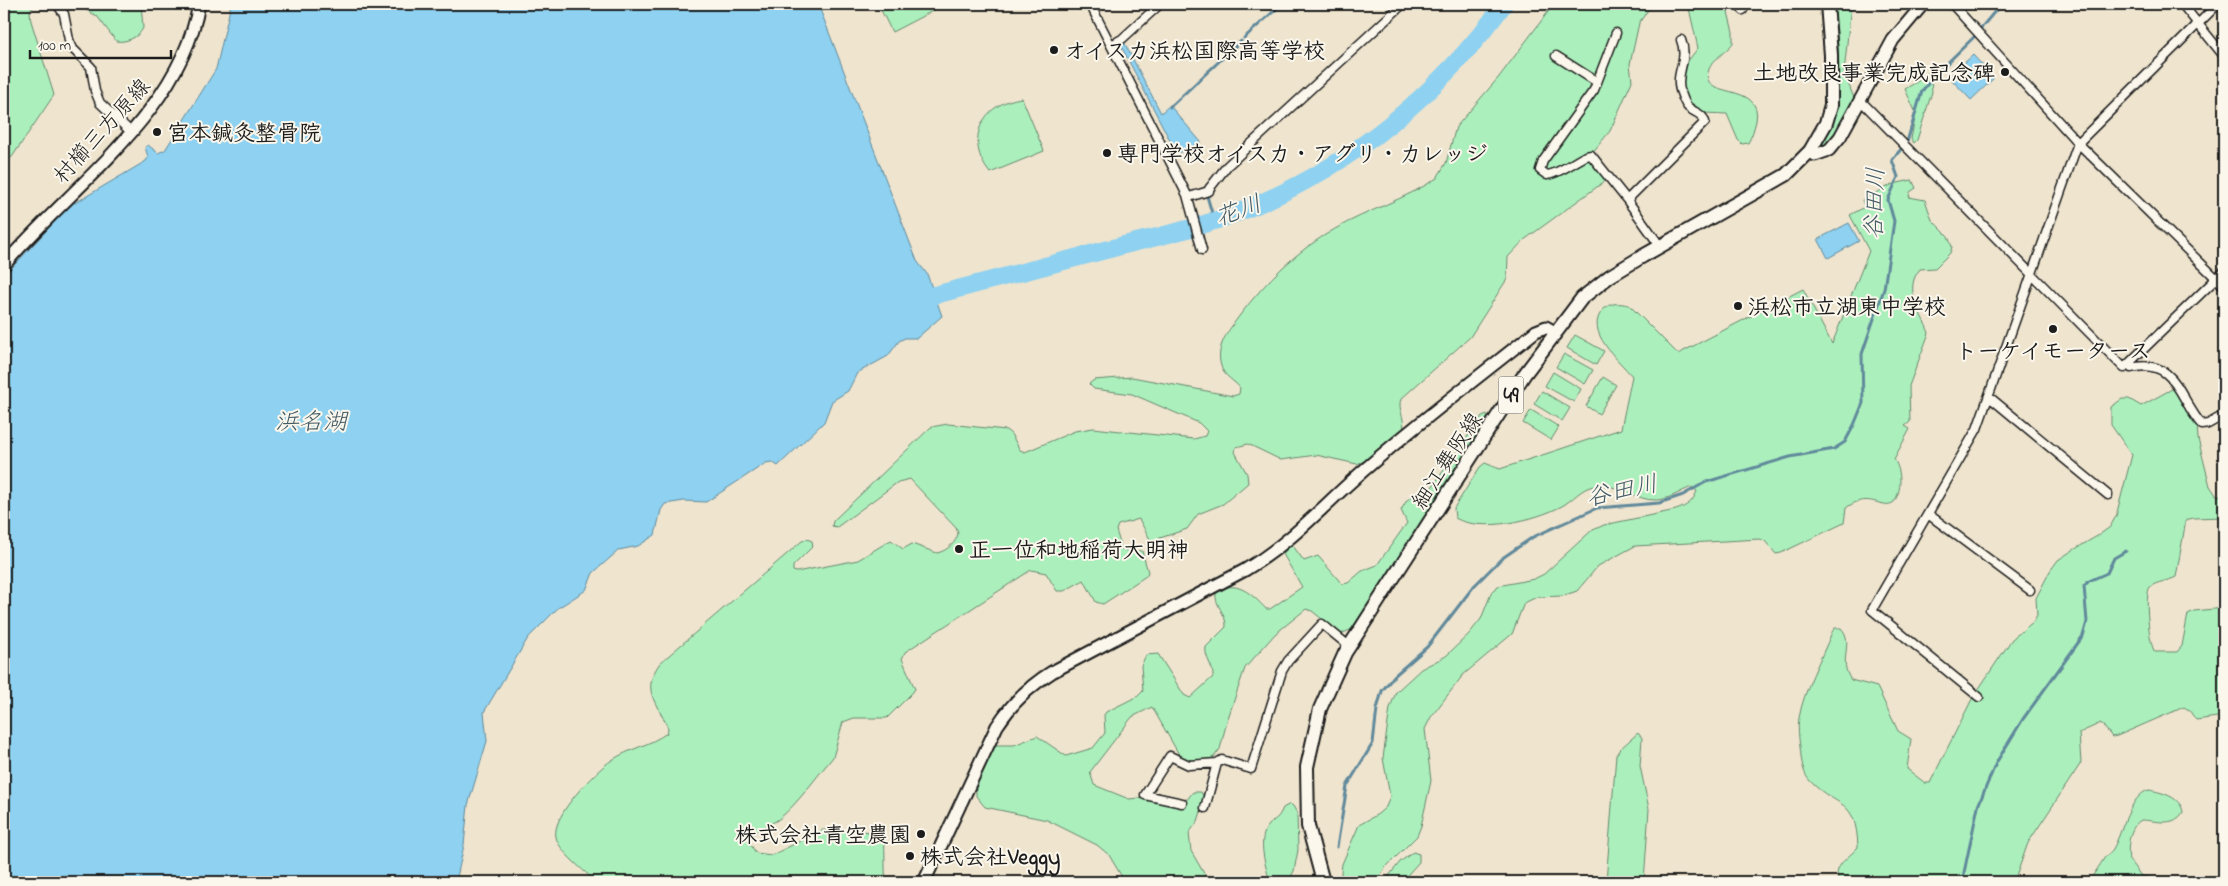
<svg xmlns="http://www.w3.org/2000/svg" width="2228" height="886" font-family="'Indie Flower','Klee One',sans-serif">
	<rect width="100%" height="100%" fill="#efe4ce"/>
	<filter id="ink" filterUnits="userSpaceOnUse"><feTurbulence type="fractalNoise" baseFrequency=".02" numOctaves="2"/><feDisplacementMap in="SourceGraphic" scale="10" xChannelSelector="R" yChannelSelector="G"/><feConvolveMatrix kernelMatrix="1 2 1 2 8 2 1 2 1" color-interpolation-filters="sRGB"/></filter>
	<g filter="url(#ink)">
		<path fill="#abf0bc" stroke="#64866c" d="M4,4H33L30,12L31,21L54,95L12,157L4,163Z
			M63,4H141L143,28C139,37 126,43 116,41L97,16L80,7Z
			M878,4H946L892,32Z
			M1554,4H1652L1639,23L1630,64L1632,81L1610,131L1592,153L1605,178V181L1524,240L1508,257L1507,279L1470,337L1401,399C1397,409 1406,419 1403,430L1367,460L1357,464L1316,455L1281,460L1248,444L1236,447L1235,452L1247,474L1248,483L1223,504L1198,514L1187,529L1151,541L1139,519L1118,525L1116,530L1122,550L1142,551L1148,572L1146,576L1103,604L1096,602L1084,580L1064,591H1057L1046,573L1031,570L905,652L902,659L915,689L912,693L887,718H854L843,722L833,757L829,762C813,781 798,803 779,819C769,826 752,829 749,842L756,853L772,855L823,830L877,832L883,835C886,844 884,869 886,882H596C585,871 559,852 556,837C551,816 595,771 612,760C629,749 650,745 667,733L668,728C657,702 640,691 660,663L802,541L807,539L812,541L813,546L793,566V571L796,572L858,560L891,540L903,549L912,544L937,553C947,551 957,542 958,533L956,528L910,479L898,482L837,527L832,526L833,521L931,427L948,424L1006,430L1011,434L1020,450L1025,452L1075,431L1093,428L1194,439L1205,436L1207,431L1199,423L1132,394L1094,389L1089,384L1094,380L1132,377L1233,396L1239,394L1240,388C1234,380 1224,377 1221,366C1215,346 1229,330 1240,315C1267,280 1296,251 1335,229C1368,210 1406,199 1437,178L1446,163L1456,127L1499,77Z
			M1688,4H1726L1733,32V43C1726,52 1713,59 1709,69C1696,101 1764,80 1756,121C1754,129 1752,136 1748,143L1742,144L1738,140L1727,114L1704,113L1688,101L1682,80L1688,61L1698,48Z
			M1834,4H1851L1844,73L1854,98L1840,128L1826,146L1822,147C1823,134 1835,122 1837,108C1841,74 1838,37 1834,4Z
			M1937,64L1940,66L1931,78L1932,92L1917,140L1914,143L1911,139L1916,113L1905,89L1920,80Z
			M1022,98L1044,151L990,173C964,141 981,103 1022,98Z
			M1912,180L1916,188L1910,192L1909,197L1925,200L1932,220L1948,236L1952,247L1950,253L1935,268L1920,269C1902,290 1922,313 1929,333L1909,386L1910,422L1905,426L1910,429L1894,459C1902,472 1902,490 1894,502C1883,511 1869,490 1846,508L1844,523L1781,553L1776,554L1765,541L1760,539L1635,546L1598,566L1577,591L1562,596L1537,597L1524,603L1512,634L1463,675L1431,717L1425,729L1431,781L1421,826L1417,836L1385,868L1376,882H1340L1342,864L1359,825L1378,814L1386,807L1390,796L1383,758L1390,708L1396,692L1421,669L1446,656L1469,634L1481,619L1492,591L1498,586L1534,579L1544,574L1591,531L1604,525L1676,510C1687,506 1693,502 1697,491L1692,487C1680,491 1669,500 1656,500C1636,501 1621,483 1594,486C1581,488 1573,500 1562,506C1536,520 1482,533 1455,518L1454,508L1480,467L1485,463L1500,469L1621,429L1632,376C1619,360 1583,331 1603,310C1610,302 1619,303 1629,305L1678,354L1803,289L1832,344L1869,251L1850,215L1865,207L1862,200L1893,184Z
			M1575,335L1604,351L1596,365L1567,348Z
			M1564,354L1593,370L1585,384L1556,367Z
			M1553,372L1581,389L1574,402L1545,386Z
			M1603,377L1616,385L1599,414L1586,406Z
			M2172,389L2177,390L2197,424L2198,439L2210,486L2216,495L2224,496V517L2193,518L2186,520L2176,577C2169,581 2155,582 2150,587C2144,594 2149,646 2155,652H2177L2182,646L2188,614L2194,611L2224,608V716L2196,720L2189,710L2184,707L2117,736L2112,737L2101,723L2079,733L2081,763L2028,843L2014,882H1839C1832,865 1848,859 1858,847C1856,796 1837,809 1810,781C1804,775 1802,764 1801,756C1800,744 1797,731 1799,718C1804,689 1821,660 1832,632L1835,628H1841C1855,643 1837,660 1851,680L1877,687L1898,731L1911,739L1907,769L1925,783H1930L1972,699L2012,639L2033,622L2037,615L2036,598L2050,571L2058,560L2070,552L2099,535L2110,527L2116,516L2132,455L2111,425V407L2122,399H2129L2141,406Z
			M1542,391L1570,408L1562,421L1534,404Z
			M1531,410L1559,427L1551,440L1523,423Z
			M1487,414L1488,418L1352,629L1341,634L1312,611L1306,609L1275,634L1245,668L1227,721L1220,749L1213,758L1196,761L1181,758L1152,707L1132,717L1090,772L1094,785L1129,799L1140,798L1182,806L1193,792H1201L1205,799L1198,821L1189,833L1191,851L1209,882H1125L1109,855L1097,845L1047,820L985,807L976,796V783L994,745H1014L1037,736L1066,756L1093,748L1105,733L1104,715L1106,712L1138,696L1143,691L1141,666L1146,655L1158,654L1184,695L1190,698L1213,677C1214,666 1204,658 1206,647L1226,627C1227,614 1214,605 1216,593C1235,577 1253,595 1266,609H1270L1302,587L1283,554L1289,546H1293L1304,561L1318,556L1342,584L1348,583L1362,571L1377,565L1407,523L1401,510L1407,500L1416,494L1425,497L1482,416Z
			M1638,733L1642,738L1640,766L1649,809L1644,882H1606L1616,755L1620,749Z
			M2149,790C2161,792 2181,797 2183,812C2174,828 2155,820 2141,820C2129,827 2127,847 2129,860L2141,876L2170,882H2087C2095,874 2099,866 2105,857C2108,854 2111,852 2113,849C2122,833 2130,795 2149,790Z
			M1290,804L1293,806L1297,813L1298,850L1294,871L1288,882H1270C1266,867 1256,839 1269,825C1277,816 1277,821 1283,808Z
			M1413,852L1419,854V862L1401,882H1384L1400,862Z"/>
		<path fill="#8ed1f0" stroke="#60899b" d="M231,4H818L917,261L927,274L942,316L917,338H905L899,341L888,356L857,373L848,391L832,401L824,422L778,466L772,462L766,463L706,502L684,501L665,504L661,510L655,535L638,546L619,550L593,573L586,590L558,608L528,638L484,712L487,741L468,805L464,845L456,882H4V276L73,202L75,203L146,161L148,157L145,147L148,145L158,153L165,150L216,69Z
			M1124,42L1161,113L1171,104L1172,108L1201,142L1177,154L1121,46Z
			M1973,55L1994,78L1971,100L1949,77Z
			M1849,223L1859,241L1828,258L1818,239Z"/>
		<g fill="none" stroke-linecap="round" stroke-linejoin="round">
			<path stroke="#60899b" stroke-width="3" d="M1981,28L2001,4
				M1244,38L1282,4
				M1170,107L1241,41
				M1907,142L1922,91L1936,74L1975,36
				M1207,196L1214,220
				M1337,847L1347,786L1373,743L1377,709L1382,691L1394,676L1427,647L1474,586L1501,559L1533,537L1597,508L1659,503L1683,495L1706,482L1790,457L1834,449L1845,442L1854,425L1863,403L1862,354L1884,289L1894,221L1888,200L1898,177L1892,160L1902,148
				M1962,882L1978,806L1996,763L2023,719L2083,636L2087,622L2084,586L2089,581L2107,573L2114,558L2126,551"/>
			<path stroke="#8ed1f0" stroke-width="18" d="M912,301C980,283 1048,265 1117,247C1163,235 1211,225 1254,206C1355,163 1440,92 1504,4"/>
			<defs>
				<path id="street" d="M57,4L64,14L69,40L73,49L91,67L95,91L100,103L131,132
					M1090,4L1187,195L1202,250
					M1739,4L1743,10
					M1952,4L2078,143L2224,286
					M2182,4L2224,56
					M1616,33L1594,90L1543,161L1540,170L1547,175C1563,173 1583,154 1591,155L1627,200
					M1111,45L1122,39L1160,4
					M1556,56L1597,82
					M1858,102L1865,105L2124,368L2224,271
					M1189,197L1209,191V189L1227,166L1403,4
					M1660,246L1627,200L1705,122C1703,113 1694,113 1688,107C1684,103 1682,95 1680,90C1675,72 1689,60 1681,40
					M2128,365L2131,368C2177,357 2179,400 2202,425L2208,424L2224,415
					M1988,399L1993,400L2108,495
					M1928,514L2030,590
					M1979,697L1872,610L1977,429L2078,143L2218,4
					M1182,803L1145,795L1170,756L1189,765L1217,763
					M1205,808L1217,763L1222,760L1251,769L1282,671L1288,661L1322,624L1349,646"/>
				<path id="secondary" d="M1810,151L1815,155L1829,150L1840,137L1893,40L1923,4
					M4,265C72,185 181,112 199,4
					M924,882L997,726C1012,703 1029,686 1052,672L1245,570C1293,542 1328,500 1370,465C1424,418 1481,375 1536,331L1546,327L1555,332"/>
				<path id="primary" d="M1323,882L1308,826L1307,767L1320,709L1345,653L1524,375L1582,298L1610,276L1643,256L1786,175L1810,151L1826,123L1831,106V55L1827,4"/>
			</defs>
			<use href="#street" stroke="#1c1c1c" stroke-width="11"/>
			<use href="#secondary" stroke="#1c1c1c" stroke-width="15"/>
			<use href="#primary" stroke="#1c1c1c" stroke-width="16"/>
			<use href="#street" stroke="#fbf7ec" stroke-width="8"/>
			<use href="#secondary" stroke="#fbf7ec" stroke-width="11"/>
			<use href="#primary" stroke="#fbf7ec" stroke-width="12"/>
		</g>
	</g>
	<g fill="#1c1c1c" stroke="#fbf7ec" stroke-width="2">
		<circle cx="1054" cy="50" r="5"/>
		<circle cx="2005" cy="72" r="5"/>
		<circle cx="157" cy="132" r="5"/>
		<circle cx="1107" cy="153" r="5"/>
		<circle cx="1738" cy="306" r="5"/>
		<circle cx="2053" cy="329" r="5"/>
		<circle cx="959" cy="549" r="5"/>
		<circle cx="921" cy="834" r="5"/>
		<circle cx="910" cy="856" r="5"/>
	</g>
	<g text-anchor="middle" stroke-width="4" stroke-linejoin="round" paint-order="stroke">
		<rect fill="#fbf7ec" stroke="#5f5e5a" stroke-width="1" x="1498.5" y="376.5" width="25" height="37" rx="4"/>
		<g font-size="21" font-weight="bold" fill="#1c1c1c">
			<text x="1511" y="402">49</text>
		</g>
		<g font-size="22" font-weight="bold" fill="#1c1c1c" stroke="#fbf7ec" text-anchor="start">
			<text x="1064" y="58">オイスカ浜松国際高等学校</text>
			<text x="1995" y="80" text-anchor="end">土地改良事業完成記念碑</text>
			<text x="167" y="140">宮本鍼灸整骨院</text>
			<text x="1117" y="161">専門学校オイスカ・アグリ・カレッジ</text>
			<text x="1748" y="314">浜松市立湖東中学校</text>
			<text x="2053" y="358" text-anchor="middle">トーケイモータース</text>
			<text x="969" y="557">正一位和地稲荷大明神</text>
			<text x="911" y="842" text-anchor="end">株式会社青空農園</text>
			<text x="920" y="864">株式会社Veggy</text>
		</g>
		<g font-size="22" fill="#1c1c1c" stroke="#fbf7ec">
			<text transform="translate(101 130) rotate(-48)" y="8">村櫛三方原線</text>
			<text transform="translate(1446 460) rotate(-57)" y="8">細江舞阪線</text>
		</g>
		<g font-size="24" font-style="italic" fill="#445b66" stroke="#fbf7ec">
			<text transform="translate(1874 203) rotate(-88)" y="8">谷田川</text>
			<text transform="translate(1238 210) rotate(-20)" y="8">花川</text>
			<text x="311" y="429">浜名湖</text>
			<text transform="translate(1622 490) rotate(-12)" y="8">谷田川</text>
		</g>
	</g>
	<rect width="2228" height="886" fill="none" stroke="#fbf7ec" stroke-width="20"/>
	<rect x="10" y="10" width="2208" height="866" fill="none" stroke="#1c1c1c" stroke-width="2" filter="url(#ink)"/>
	<path d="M30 50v8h141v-8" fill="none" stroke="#1c1c1c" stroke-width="2.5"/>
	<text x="38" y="50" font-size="15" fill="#1c1c1c" stroke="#fbf7ec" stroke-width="4" paint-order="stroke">100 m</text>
</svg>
